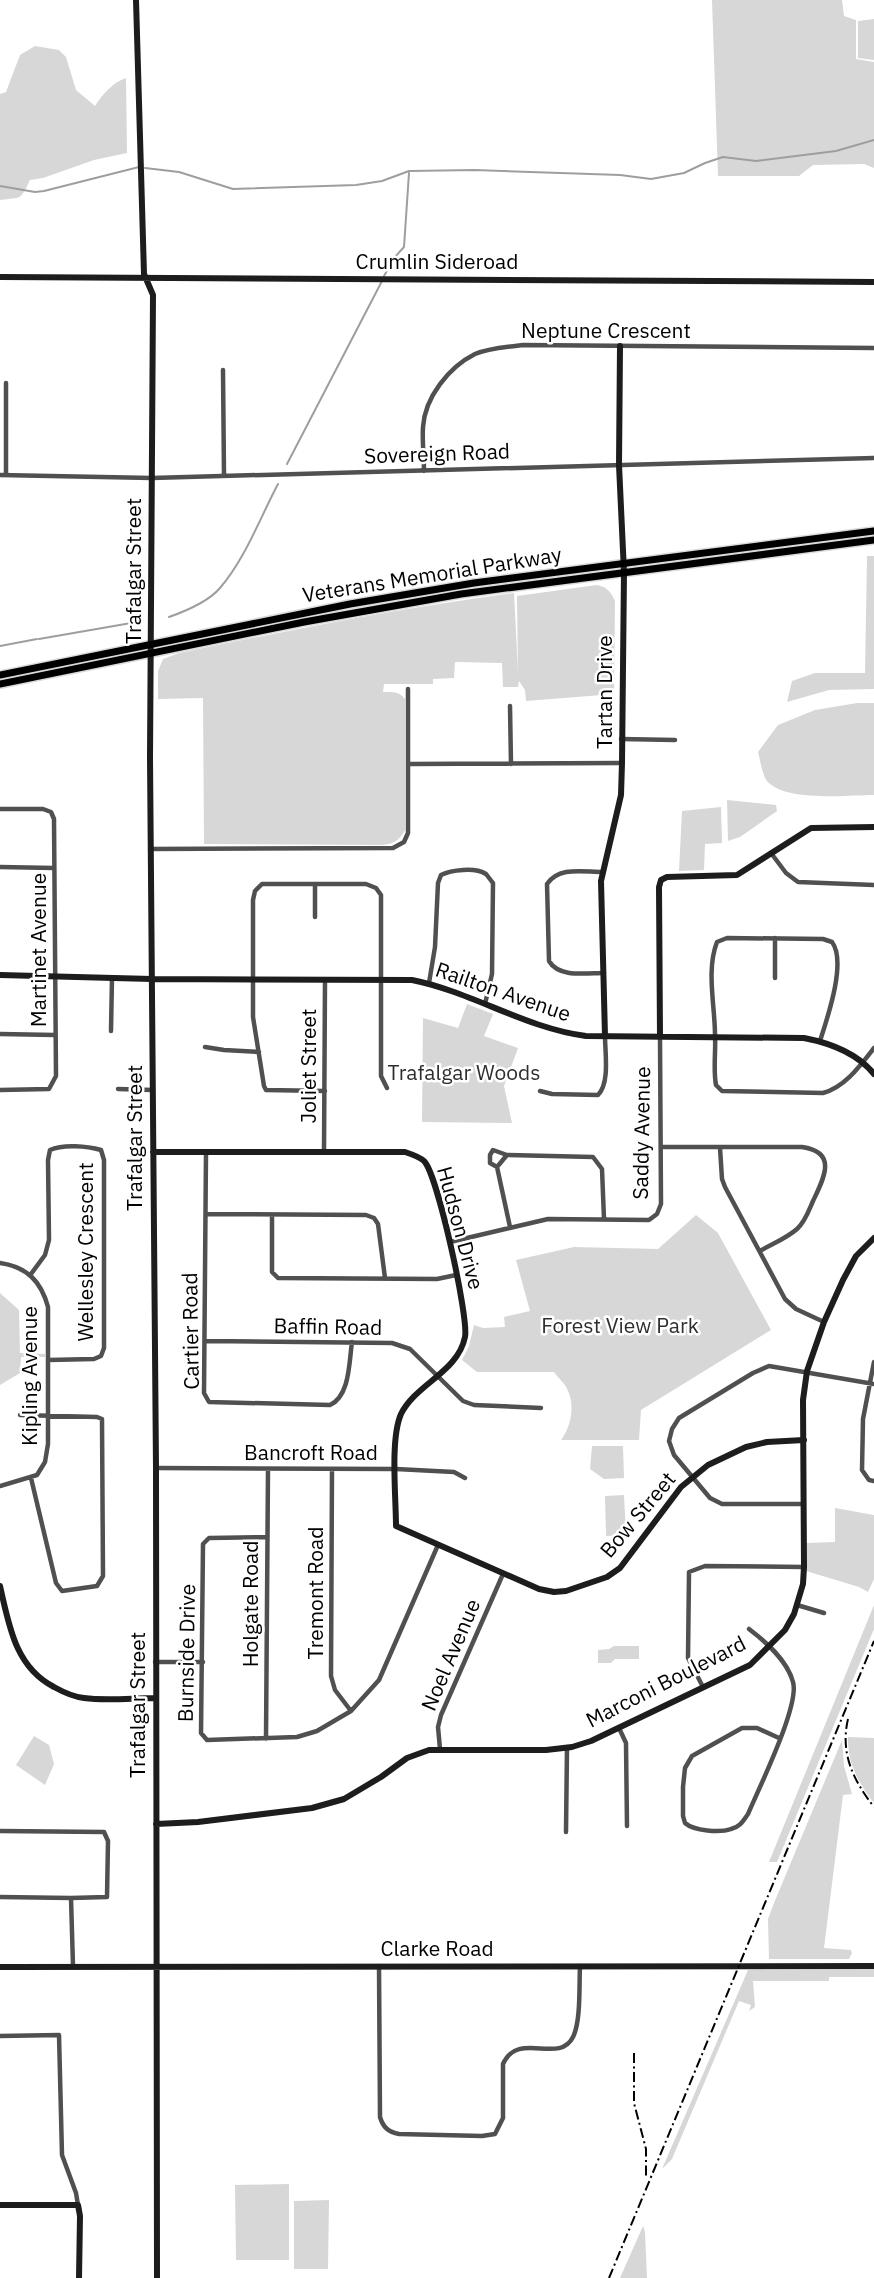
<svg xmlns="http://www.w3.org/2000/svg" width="874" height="2278" font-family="'IBM Plex Sans',sans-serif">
	<rect width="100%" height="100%" fill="#fff"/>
	<path fill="#d7d7d7" d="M712,0H842L844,16L856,20V59L874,62V168L864,164L813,165L799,176H718Z
		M874,19V60L858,58V21Z
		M35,46L59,50L66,57L76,90L95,106C102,95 113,82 126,78L127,153L94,160L43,178L30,180C20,201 22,197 0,200V94L6,92L20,55Z
		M867,556H874V689L829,690L787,702L792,681L815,673H865Z
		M597,585C607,587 611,592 615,601L614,694L526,701L525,690L519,681L518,687H503L502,663L455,662L454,678L433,679V684H384L383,692C392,692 399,691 405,699V830C399,841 394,844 382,845L204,844L203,698L158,699V671L163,659L179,653C291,630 401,608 514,593L518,672L517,596Z
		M857,703H874V795C848,795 779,803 765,778C762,771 760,760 758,752L778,725L815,710Z
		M727,800L776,805L777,811L740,837L728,841Z
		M721,807L722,843L705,844L704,870L679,871L682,811Z
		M467,1004L493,1014L484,1036L518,1048L504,1086L512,1123L422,1122L423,1018L458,1028Z
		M696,1215L718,1233L771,1330L641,1410L639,1440H561C571,1427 575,1406 568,1391C566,1384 558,1378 554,1372H477L462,1360L469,1346L474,1325L483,1328L505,1327L504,1317L530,1311L516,1260L574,1247L658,1249Z
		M0,1293L19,1310L20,1353L45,1354V1357H21L20,1373L0,1385Z
		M592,1446H623L624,1478L604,1479L590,1469Z
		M624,1495L626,1535L606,1536L605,1496Z
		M835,1508L874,1515V1579L868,1592L859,1587L806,1571V1543L835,1542Z
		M874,1605V1629L777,1862H769Z
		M614,1646H639V1659H615L611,1663H598V1650L609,1649Z
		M34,1736L49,1745L54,1764L45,1785L16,1765Z
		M848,1737L874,1738V1803C859,1784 847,1762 848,1737Z
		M842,1740L844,1766L852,1794L843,1795L824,1948L851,1950L852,1953L849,1959H769L768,1919L774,1903Z
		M874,1969V1977H829V1981H753L755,2007L749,2011L751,2005L739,2001L672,2159L662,2169L748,1970Z
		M289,2184V2260H236L235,2185Z
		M329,2200L328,2269H294V2201Z
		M643,2226L645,2232L647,2278H620Z"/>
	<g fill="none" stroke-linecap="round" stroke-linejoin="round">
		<path stroke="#9e9e9e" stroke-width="2" d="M145,168L179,172L233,189L356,185L382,181L409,171L475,170L620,175L651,179L684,173L705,163L723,157L756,161L836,151L874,140
			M0,186L35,192L44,191L139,167
			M384,276L394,258L404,247L409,173
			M287,464L382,281
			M169,617C186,611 208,602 220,588C245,559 260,518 278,484
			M39,639L137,622
			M0,646L37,639"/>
		<defs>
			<path id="highway" d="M0,675L350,604L474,583L874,531
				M0,684L304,622L461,594L874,540"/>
		</defs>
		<use href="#highway" stroke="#dbdbdb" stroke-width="10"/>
		<path stroke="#505050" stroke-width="4.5" d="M223,370L224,476
			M424,471C424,456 422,441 423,427C425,397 449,367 475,354C489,348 508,347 523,345L874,348
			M0,475L152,478L874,458
			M6,475V383
			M510,706L511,764
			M621,739L675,740
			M410,764L622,763
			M0,809H43L51,812L54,819L56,1076L49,1089L0,1090
			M150,849L393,848L404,842L408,833V689
			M771,853L786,873L798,882L874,885
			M0,867L54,868
			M603,872C583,872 559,866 547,884L549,961C559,978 586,973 604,973
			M315,917V884
			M775,978V938
			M429,983L435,947L438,883L441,875C451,870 475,867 486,874C487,875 492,882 493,883L492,974L485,1004
			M111,1031L112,978
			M0,1034L55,1035
			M820,1041C827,1019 847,962 832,942L823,939L727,938L717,942C706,970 715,1006 715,1035C716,1052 713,1069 716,1085L722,1091L823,1093C845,1087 860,1066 874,1048
			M205,1047L224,1050L259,1052
			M118,1089L153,1090
			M325,1091L266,1090L264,1086L253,1017V900L255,891L262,884H366L376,888L381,895V1076L387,1088
			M540,1091L552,1094L598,1095C610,1083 605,1053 605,1036
			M661,1147H802C838,1152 824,1178 813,1201C809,1210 805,1222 797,1229C787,1238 772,1244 760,1251
			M720,1148L722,1179L725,1187L785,1299L796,1309L824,1322
			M206,1152L204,1393L209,1402L330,1405C350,1396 349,1362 352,1342
			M324,1152L325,980
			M497,1167L490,1163V1155L493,1150L507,1155
			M206,1214L366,1215L374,1218L378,1224L385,1278
			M272,1215V1272L278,1278L437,1279L456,1275
			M510,1227L497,1167L507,1155L593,1157L602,1169L604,1219
			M450,1242L548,1219L649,1220L657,1214L661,1204L660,1037
			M0,1263C27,1267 41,1281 48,1307V1444L45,1462L37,1475L0,1486
			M31,1274L45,1255L49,1240L48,1160L50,1150C63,1144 87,1146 101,1150L104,1160V1348L101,1356L94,1359L48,1360
			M206,1341L392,1343L410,1349L463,1401L474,1405L541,1408
			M874,1362L863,1419L862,1470L869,1480L874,1481
			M20,1415L97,1417L102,1419L103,1576L97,1586L62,1591L56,1583L31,1478
			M156,1468L396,1469L454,1472L465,1478
			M332,1469L331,1676L335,1690L351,1711
			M803,1504H722L710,1498L674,1455L669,1441L672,1429L679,1418L753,1373L769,1366L874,1384
			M266,1537L209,1538L203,1544L201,1733L207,1740L297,1737L317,1731L351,1711L379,1680L438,1545
			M797,1605L824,1613
			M749,1629C766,1642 787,1660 793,1682C800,1705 759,1788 748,1814C743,1821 740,1827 731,1829C720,1833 694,1831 685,1823L683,1816V1787L685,1768L692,1756L742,1728H757L779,1738
			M155,1662H203
			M703,1687L688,1658L689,1572L705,1566L804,1567
			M619,1728L626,1743L627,1826
			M266,1739L268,1469
			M440,1749L438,1727L441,1715L503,1574
			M0,1831L104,1832L108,1841L107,1897L71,1898
			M566,1832L567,1747
			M0,1897L71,1898L73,1966
			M379,1966L380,2117C383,2127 388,2132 399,2134L482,2136L495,2134L503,2118V2064C518,2030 559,2065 573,2037C581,2021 579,1986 580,1966
			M0,2036L59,2035L62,2155L76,2193L78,2205"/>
		<path stroke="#1d1d1d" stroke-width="6" d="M136,0L144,274L153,295L150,758L156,1468L157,2278
			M0,277L874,282
			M0,975L152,979L412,980C472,992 525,1028 586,1036L804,1038C830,1043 857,1053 874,1074
			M605,1036L601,881L621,795L622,763L624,572L619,465L620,346
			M660,1036L659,887L661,880L667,877L737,875L811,828L874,827
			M153,1152H405C411,1154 420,1157 424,1161C437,1173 469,1318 465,1337C458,1372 416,1384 401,1414C390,1439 396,1497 396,1526L539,1589L554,1592L566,1591L607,1577L620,1568L681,1487L708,1465L746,1447L767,1442L804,1440
			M0,1586C9,1625 15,1667 54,1687C63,1692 74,1697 84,1698C107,1701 132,1698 155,1698
			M156,1824L198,1822L312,1808L344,1799L381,1777L407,1758L429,1750H546L572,1747L591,1741L750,1665L785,1630L794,1614L803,1584L804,1567L803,1400L807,1371L824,1322L843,1280L856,1256L874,1238
			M0,1967L874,1966
			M0,2205H78L80,2216L79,2278"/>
		<use href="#highway" stroke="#000" stroke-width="7"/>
		<path stroke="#000" stroke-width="2" stroke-dasharray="10 3.5 2 3.5" stroke-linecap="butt" d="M848,1719C840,1753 853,1780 874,1807
			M634,2053V2103L646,2149V2176
			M609,2278L874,1641"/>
	</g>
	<g text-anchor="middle" stroke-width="5" stroke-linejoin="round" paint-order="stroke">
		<g font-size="21" fill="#000" stroke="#fff">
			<text x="437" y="269">Crumlin Sideroad</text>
			<text x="606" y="338">Neptune Crescent</text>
			<text transform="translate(437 454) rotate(-2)" y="7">Sovereign Road</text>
			<text transform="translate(134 571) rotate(-90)" y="7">Trafalgar Street</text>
			<text transform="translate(432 575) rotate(-9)" y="7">Veterans Memorial Parkway</text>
			<text transform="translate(605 692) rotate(-90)" y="7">Tartan Drive</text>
			<text transform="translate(39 950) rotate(-90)" y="7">Martinet Avenue</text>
			<text transform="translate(503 992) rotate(19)" y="7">Railton Avenue</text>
			<text transform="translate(309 1066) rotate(-90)" y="7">Joliet Street</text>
			<text transform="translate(642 1133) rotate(-89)" y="7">Saddy Avenue</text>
			<text transform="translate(135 1138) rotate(-90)" y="7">Trafalgar Street</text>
			<text transform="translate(460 1228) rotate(75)" y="7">Hudson Drive</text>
			<text transform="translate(86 1252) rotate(-90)" y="7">Wellesley Crescent</text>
			<text transform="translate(328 1327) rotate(1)" y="7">Baffin Road</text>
			<text transform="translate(191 1331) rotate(-91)" y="7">Cartier Road</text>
			<text transform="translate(30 1376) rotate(-90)" y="7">Kipling Avenue</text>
			<text x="311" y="1460">Bancroft Road</text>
			<text transform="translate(638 1515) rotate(-50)" y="7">Bow Street</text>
			<text transform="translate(316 1593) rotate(-90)" y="7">Tremont Road</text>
			<text transform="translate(251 1604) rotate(-90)" y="7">Holgate Road</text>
			<text transform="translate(187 1653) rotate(-89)" y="7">Burnside Drive</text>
			<text transform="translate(451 1655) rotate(-67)" y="7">Noel Avenue</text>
			<text transform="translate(666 1682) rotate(-27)" y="7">Marconi Boulevard</text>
			<text transform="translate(138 1705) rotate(-90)" y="7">Trafalgar Street</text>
			<text x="437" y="1956">Clarke Road</text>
		</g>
		<g font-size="21" fill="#2e2e2e" stroke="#fff">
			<text x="464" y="1080">Trafalgar Woods</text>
			<text x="620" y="1333">Forest View Park</text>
		</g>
	</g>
</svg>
